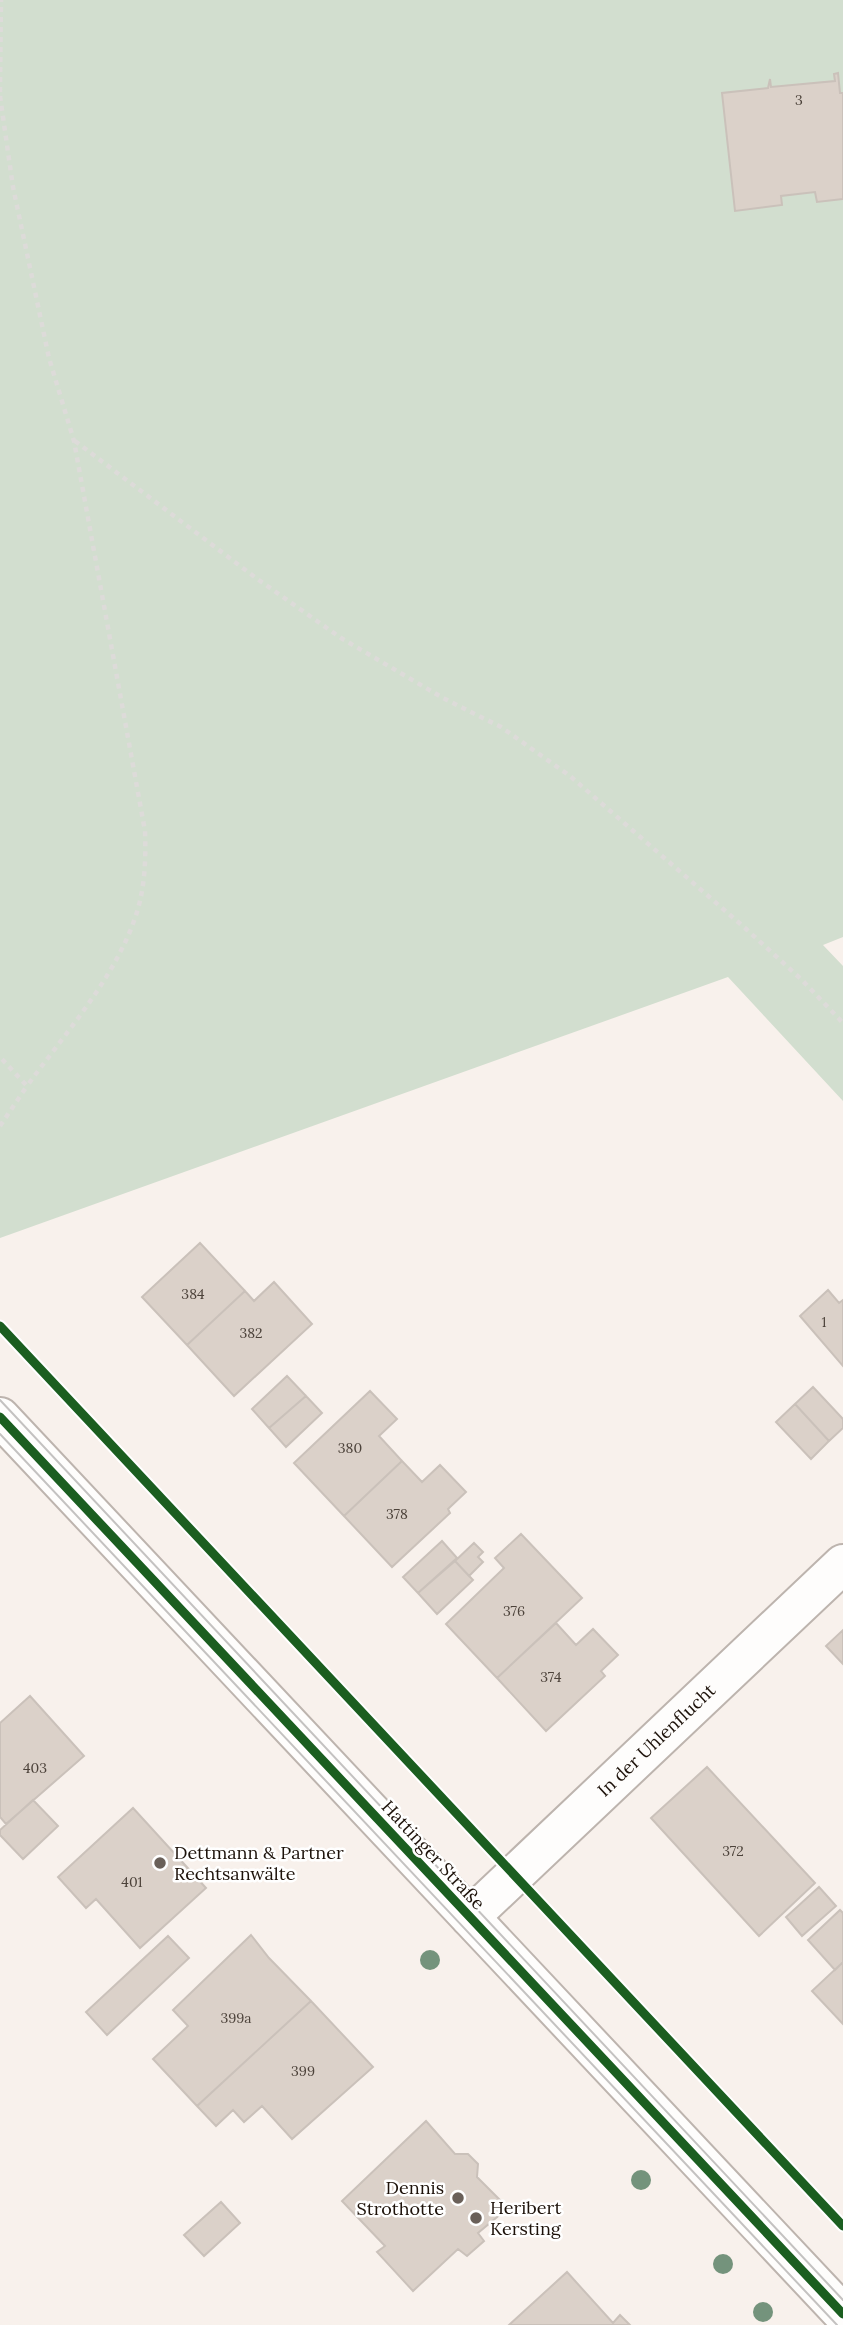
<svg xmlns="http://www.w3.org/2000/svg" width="843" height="2325" font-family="Lora,serif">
	<rect width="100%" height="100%" fill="#f8f1ec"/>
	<path fill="#d2decf" d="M0,0H843V937L823,945L843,966V1101L728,977L0,1238Z"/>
	<path fill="#dbd1c9" stroke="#cac1ba" stroke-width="2" d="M838,73L840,93H843V199L817,202L815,192L781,196L782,205L735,211L722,93L768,88L770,79L771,87L835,81L834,74Z
		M200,1243L245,1291L187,1345L142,1297Z
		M274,1282L312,1324L234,1396L187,1345L245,1291L254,1301Z
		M828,1290L839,1303L843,1300V1366L800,1316Z
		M287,1376L306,1396L269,1428L252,1409Z
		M813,1387L843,1419V1428L829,1441L795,1404Z
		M370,1391L397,1419L379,1436L402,1461L344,1516L294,1463Z
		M306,1396L322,1413L286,1447L269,1428Z
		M795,1404L829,1441L811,1459L776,1422Z
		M402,1461L422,1482L440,1465L466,1492L448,1509L450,1513L392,1567L344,1516Z
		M521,1534L582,1598L497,1678L446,1624L504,1568L495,1558Z
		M442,1541L457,1558L418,1593L403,1577Z
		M474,1543L483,1552L478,1557L483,1562L469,1576L455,1561Z
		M455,1561L473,1580L437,1614L418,1593Z
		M556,1623L576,1645L593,1629L618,1655L601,1671L605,1676L546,1731L497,1678Z
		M843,1630V1664L826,1646Z
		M30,1696L84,1756L6,1824L0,1817V1723Z
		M707,1767L815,1883L759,1936L651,1818Z
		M33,1800L58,1826L23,1859L0,1835V1830Z
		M133,1808L206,1888L140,1948L96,1899L86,1908L58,1877Z
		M819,1887L836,1906L802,1936L786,1917Z
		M840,1910L843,1913V1962L835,1970L808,1940Z
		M251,1935L269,1958L311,2001L197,2106L153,2059L188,2026L173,2010Z
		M168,1936L189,1958L107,2035L86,2012Z
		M843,1962V2024L812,1991Z
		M311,2001L373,2067L292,2139L262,2106L244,2122L233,2110L216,2126L197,2106Z
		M426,2121L455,2154H468L478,2164L477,2177L508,2208L478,2233L484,2241L467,2256L458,2249L413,2291L377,2252L385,2246L342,2201Z
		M221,2202L240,2223L204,2256L184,2235Z
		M567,2272L613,2323L620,2315L630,2325H509Z"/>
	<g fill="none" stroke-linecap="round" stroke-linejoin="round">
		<defs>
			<g id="minor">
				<path id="s1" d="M470,1917L843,1564"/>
			</g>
			<path id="secondary" d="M0,1417L843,2314"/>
		</defs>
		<use href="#minor" stroke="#bdb4ae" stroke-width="42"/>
		<use href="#secondary" stroke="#bdb4ae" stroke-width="42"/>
		<path stroke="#dddbd9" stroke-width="4.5" stroke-dasharray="5 5" stroke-linecap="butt" d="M0,92L1,0
			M0,96L13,187L49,358L74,441L145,831C146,859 145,886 137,912C117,976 66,1032 27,1086L0,1057
			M75,441L256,578L341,638L443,698L501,727L570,776L745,928L802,980L843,1023
			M0,1126L27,1086"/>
		<use href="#minor" stroke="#fefdfc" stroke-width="38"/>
		<use href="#secondary" stroke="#fefdfc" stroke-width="38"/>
		<path stroke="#c4c2c1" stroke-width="2" d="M0,1400L843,2300
			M0,1434L837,2325"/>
		<defs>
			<path id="cycleway" d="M0,1326L843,2226
				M0,1417L843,2314"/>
		</defs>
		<use href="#cycleway" stroke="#fff" stroke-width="13"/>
		<use href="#cycleway" stroke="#1b5e20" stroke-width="9"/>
	</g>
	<g fill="#74937c">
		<circle cx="430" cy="1960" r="10"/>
		<circle cx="641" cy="2180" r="10"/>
		<circle cx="723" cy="2264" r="10"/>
		<circle cx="763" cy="2312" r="10"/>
	</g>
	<g fill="#6a6059" stroke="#fff" stroke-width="2.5">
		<circle cx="160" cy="1863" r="7"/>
		<circle cx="458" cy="2198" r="7"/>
		<circle cx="476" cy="2218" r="7"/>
	</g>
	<g text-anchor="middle" stroke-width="5" stroke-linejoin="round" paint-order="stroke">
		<g font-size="14" fill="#4c423a">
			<text x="799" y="105">3</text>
			<text x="193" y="1299">384</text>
			<text x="824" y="1327">1</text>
			<text x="251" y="1338">382</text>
			<text x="350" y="1453">380</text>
			<text x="397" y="1519">378</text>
			<text x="514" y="1616">376</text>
			<text x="551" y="1682">374</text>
			<text x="35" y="1773">403</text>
			<text x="733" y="1856">372</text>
			<text x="132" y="1887">401</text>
			<text x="236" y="2023">399a</text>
			<text x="303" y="2076">399</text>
		</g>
		<g font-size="18" fill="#1d120a" stroke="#fff">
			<text dy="6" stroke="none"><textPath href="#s1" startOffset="257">In der Uhlenflucht</textPath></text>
			<text transform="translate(433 1855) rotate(47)" y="6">Hattinger Straße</text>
		</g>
		<g font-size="18" fill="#1d120a" stroke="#fff" text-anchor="start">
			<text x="174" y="1859">Dettmann &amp; Partner<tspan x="174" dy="21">Rechtsanwälte</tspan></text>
			<text x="444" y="2194" text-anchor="end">Dennis<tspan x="444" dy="21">Strothotte</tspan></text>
			<text x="490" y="2214">Heribert<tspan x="490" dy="21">Kersting</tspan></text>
		</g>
	</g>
</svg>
